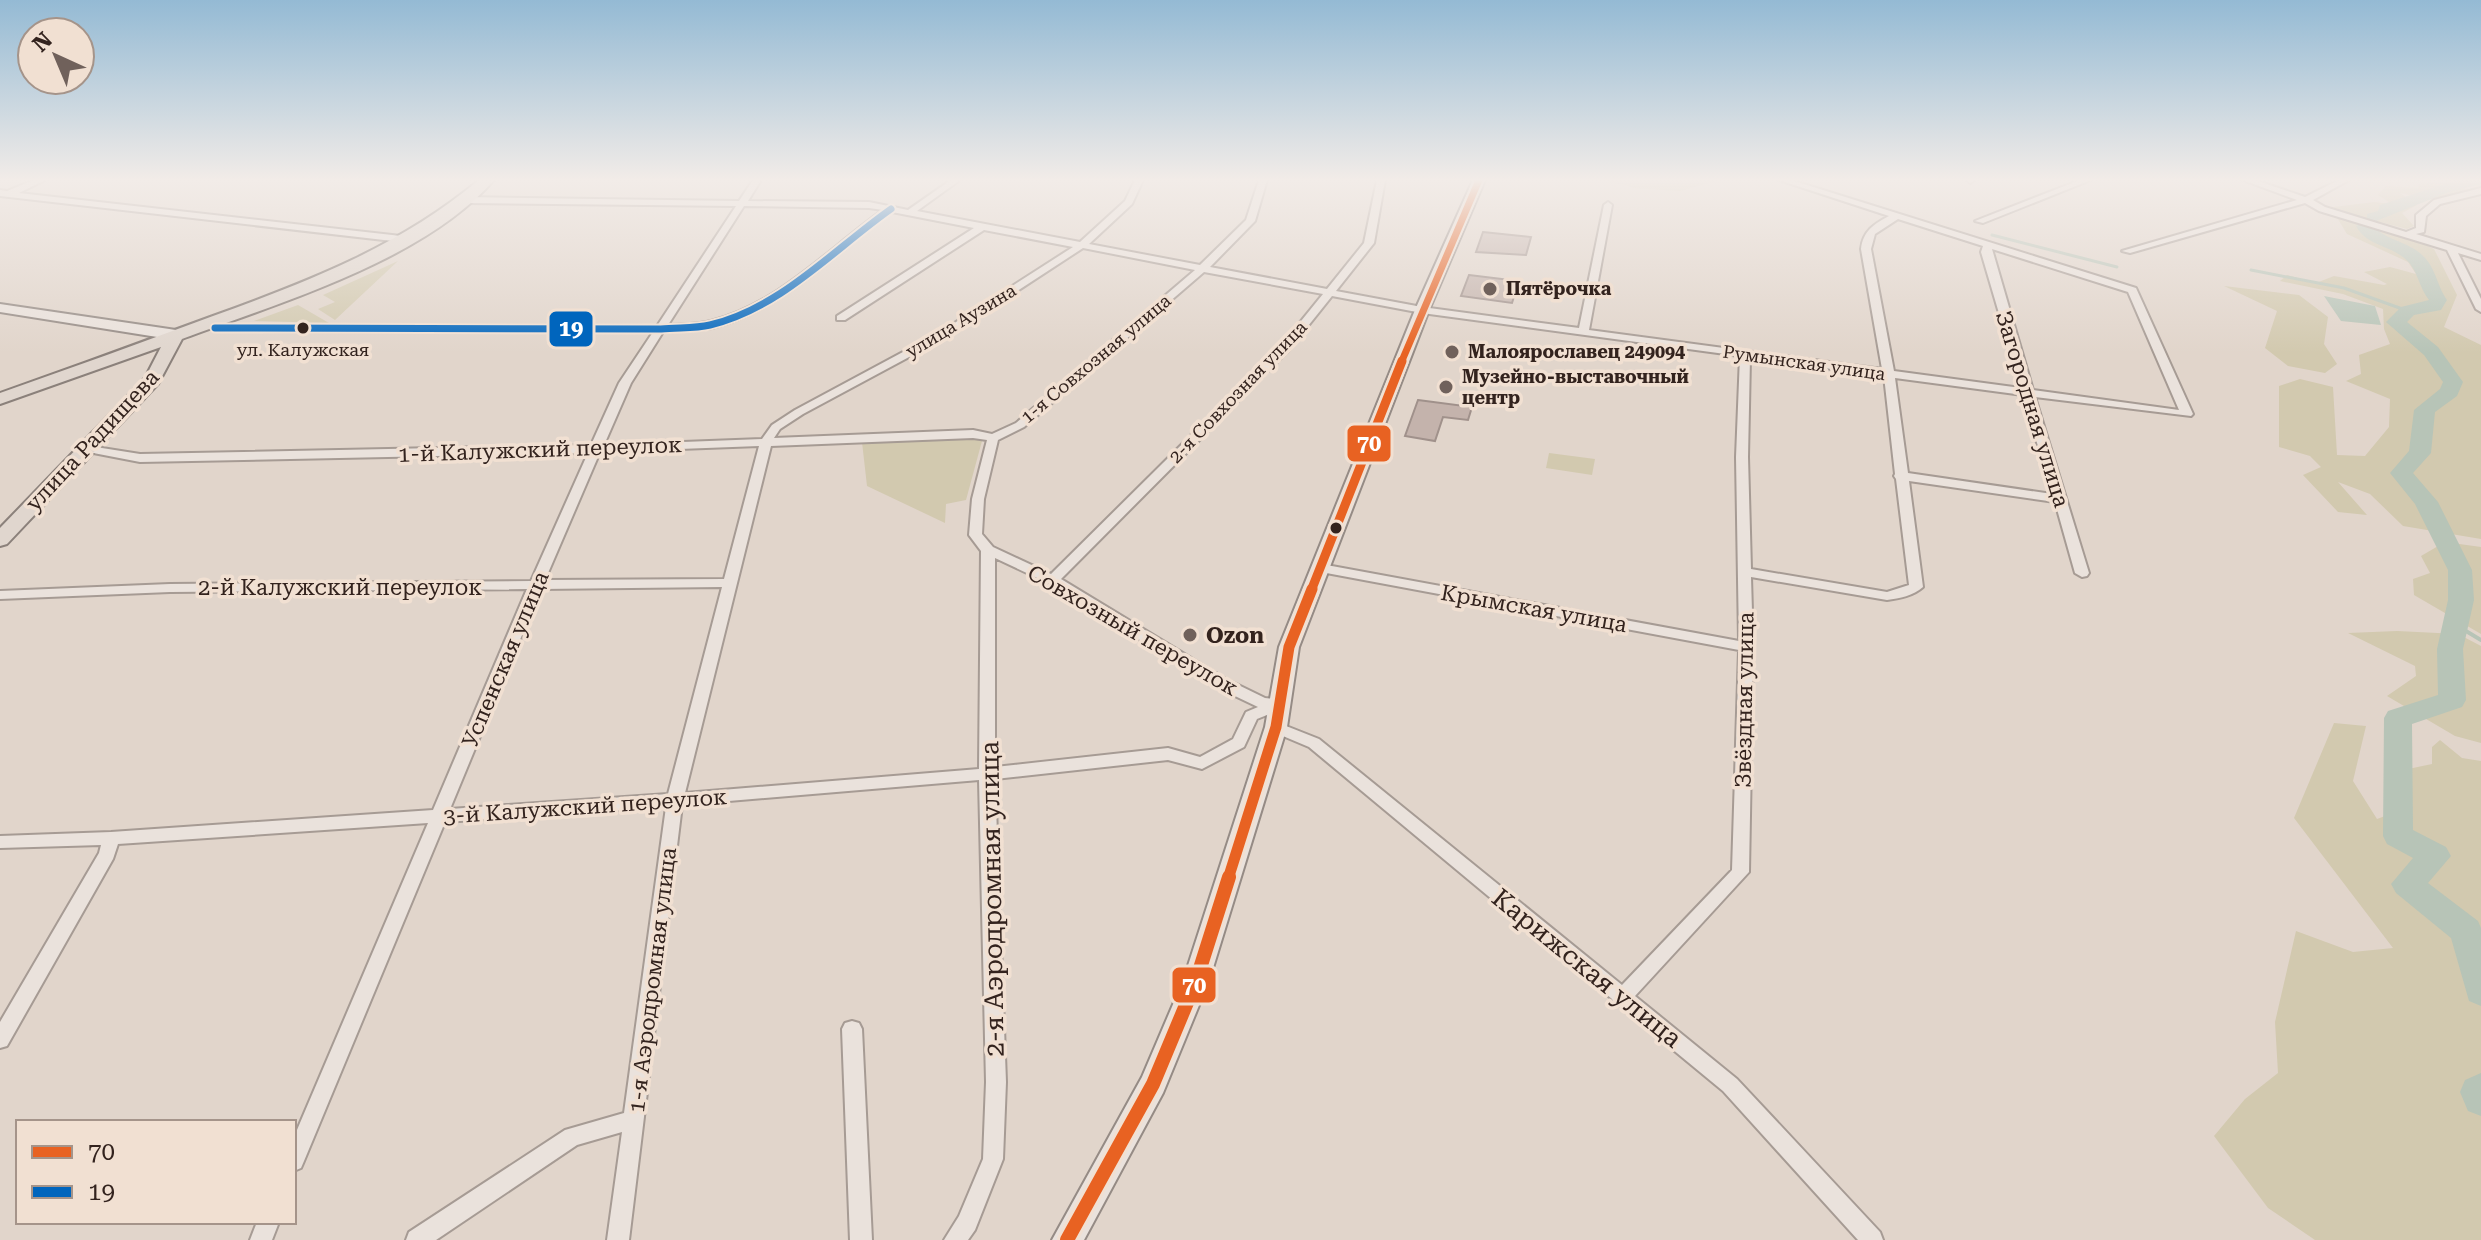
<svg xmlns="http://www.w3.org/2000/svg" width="2481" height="1240" font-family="'Roboto Serif',serif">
	<rect width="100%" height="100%" fill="#e1d5cb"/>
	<path fill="#d2c9af" d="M1605,180H1720L1680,191L1633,188C1624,183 1615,185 1605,180Z
		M2444,182L2466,189V192L2434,200L2400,193L2417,205L2402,213L2414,226L2407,229L2326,208L2374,202L2392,204L2378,195L2386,186L2418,188L2419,184Z
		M2336,216L2413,239L2434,249L2457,295L2444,327L2481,345V539L2403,526L2370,494L2338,482L2367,515L2338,512L2303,475L2321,467L2310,456L2279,447V386L2300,379L2333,387L2337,455L2365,456L2389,427L2390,399L2346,381L2361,374L2359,355L2390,344L2384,329L2383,309L2343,294L2280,281L2287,275L2316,283L2334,276L2384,285L2387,284L2364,272L2390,267L2416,274L2408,262L2347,234Z
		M398,261L335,320L318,309L335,302L323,295Z
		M2224,286L2299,295L2328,317L2324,344L2337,364L2325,373L2288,366L2265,348L2277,311Z
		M298,305L329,323L254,321Z
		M975,438L982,441L966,500L946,504L945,523L867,486L862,442Z
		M1549,453L1595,459L1592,475L1546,468Z
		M2445,542L2481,547V634L2414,595L2413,579L2430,573L2421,556Z
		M2397,631L2458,634L2481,646V743L2455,736L2387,696L2416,676L2415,666L2348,633Z
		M2334,723L2366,726L2353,781L2377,819L2404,809L2392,790L2394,772L2432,764V747L2440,740L2462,758L2481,761V1240H2315L2268,1208L2214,1136L2245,1099L2278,1073L2275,1022L2296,931L2353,952L2393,948L2294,818Z"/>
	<path fill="#b7c4b7" d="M2324,296L2375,306L2381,325L2341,321Z"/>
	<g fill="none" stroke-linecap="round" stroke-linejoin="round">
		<path stroke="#b7c4b7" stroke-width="3" d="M1992,235L2117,267
			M2251,270L2344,288L2408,311"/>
		<path stroke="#b7c4b7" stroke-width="4" d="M2456,625L2481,640"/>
		<path fill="#b7c4b7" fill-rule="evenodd" d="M2457,180H2481V184L2449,192L2371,223C2382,240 2409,241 2423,256C2436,268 2437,286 2447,300L2441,310L2414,315L2407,322L2438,347L2463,382L2457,396L2435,412L2431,453L2413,473L2438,502L2472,570L2474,600L2463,649L2466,700L2462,707L2412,724L2413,830L2446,847L2451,856L2428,883L2478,921L2481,928V1006L2469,1001L2451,938L2396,893L2391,884L2413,858L2387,844L2383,836L2384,718L2388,711L2438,695L2437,649L2448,600V570L2415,504L2390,473L2409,451L2414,410L2440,389L2443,382L2424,355L2386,322L2401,307L2429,300C2418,286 2418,268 2403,257C2387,245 2365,244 2356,226L2367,221V214L2378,211L2380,205Z
			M2481,1073V1116L2468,1111L2460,1092L2465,1080Z"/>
	</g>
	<path fill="#c4b3ac" stroke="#a0918b" stroke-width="2" d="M1483,232L1531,237L1526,255L1476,252Z
		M1469,275L1519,281L1512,303L1461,296Z
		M1418,400L1472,407L1468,420L1443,417L1435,441L1405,436Z"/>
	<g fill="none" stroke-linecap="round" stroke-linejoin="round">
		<defs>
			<path id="street" d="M34,180H45L19,193L410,237L415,240L410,243L0,196V190L7,191Z
				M753,180H761L748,201L869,202L908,210L951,180H960L917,211L1080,242L1125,201L1135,180H1143L1132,204L1089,244L1200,265L1246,220L1259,180H1267L1255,221L1210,267L1327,289L1364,243L1377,180H1385L1374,243L1336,291L1422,307L1579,328L1604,205L1608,202L1612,205L1589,330L1882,369L1861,249C1863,231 1874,224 1889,216L1779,180H1791L2136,288L2193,414L2191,416L2035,397L2089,573L2087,576L2082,577L2075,573L2055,502L1909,481L1923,587C1913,596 1900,598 1887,600L1751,577L1753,647L1749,872L1635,996L1737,1079L1880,1232L1883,1240H1858L1723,1091L1620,1006L1614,1004L1612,999L1309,747L1271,731L1268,727L1271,723L1276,722L1319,739L1622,985L1732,870L1739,650L1321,572L1314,568L1321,564L1739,641L1736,457L1740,356L1422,313L1332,296L1288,351L1061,579L1224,678L1265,698L1284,700L1287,704L1284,708L1257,719L1244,747L1202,769L1168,760L995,779L1006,1082L1003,1159L975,1230L968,1240H944L959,1216L983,1159L986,1082L979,780L682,805L629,1240H607L622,1132L577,1145L436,1240H406L409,1232L565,1130L624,1113L666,807L445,822L304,1161L301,1168L294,1171V1137L428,823L118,844L113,859L7,1046L0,1048V1022L99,853L101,845L0,848V836L111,832L433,810L527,589L170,592L0,599V591L170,584L531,581L588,453L140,462L83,451V445L140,454L591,445L619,383L653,332L215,331L210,328L215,325L657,326L736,206L465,203L461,200L465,197L739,201ZM744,206L869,208L883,210C828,249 778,304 711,321C697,325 682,324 668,325ZM892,212L974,228L837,316V320H845L984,230L1073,247L942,331L795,410L772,425L762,439L604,445L631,383L663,332C680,330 697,331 712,328C783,310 835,253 892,212ZM1898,219L1983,246L1981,252L2021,388L1894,371L1871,249L1875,234ZM1083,248L1195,270L1016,423L992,434L973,430L774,438L780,429L803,414L950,335ZM1992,249L2128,292L2179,410L2033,390ZM1204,272L1323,294L1280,347L1051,574L993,547L982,534L984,499L998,440L1024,427ZM1750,358L1884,376L1895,474L1894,476L1896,479L1909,585L1887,592L1751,569L1748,457ZM1895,378L2023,395L2052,494L1908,473ZM973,438L987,440L972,499L969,535L981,551L979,769L685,793L771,446ZM759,446L724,579L545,580L600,452ZM995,558L1048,583L1214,686L1258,707L1246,712L1233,739L1200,757L1168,748L995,767ZM722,587L668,794L450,809L541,589Z
				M1966,180H1975L1970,183Z
				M2080,180H2091L1983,223L1975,221Z
				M2243,180H2255L2305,197L2339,180H2349L2313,200L2325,207L2406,232L2416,228V215L2434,200L2481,188V194L2440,204L2426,216L2424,232L2416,234L2481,254V260L2458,253L2481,299V312L2476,309L2447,250L2319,211L2305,203L2130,253L2122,251L2297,200Z
				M852,1021L859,1023L862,1029L872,1240H850L842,1029L845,1023Z
				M257,1222H279L272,1240H250Z"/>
			<path id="secondary" d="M1473,180H1485L1429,310L1299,647L1287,727L1209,981L1163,1093L1084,1240H1052L1142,1077L1183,981L1265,727L1279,647L1415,310Z
				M0,304L176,330L184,335L176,340L0,312Z"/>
			<path id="primary" d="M479,180H494C423,261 281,302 182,339L158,384L7,544L0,546V528L145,378L161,347L0,404V393C71,368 143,342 213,316C310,281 400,246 479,180Z"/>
		</defs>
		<use href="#street" stroke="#a69b94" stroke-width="4"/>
		<use href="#secondary" stroke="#958b85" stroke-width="4"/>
		<use href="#primary" stroke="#8b817b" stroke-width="4"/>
		<use href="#street" fill="#eae2dc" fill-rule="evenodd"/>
		<use href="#secondary" fill="#eae2dc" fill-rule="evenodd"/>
		<use href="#primary" fill="#e0d6ce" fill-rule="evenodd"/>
		<defs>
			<path id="bus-1-far3" d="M1401,363L1479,180"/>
			<path id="bus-1-far2" d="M1311,591L1402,361"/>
			<path id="bus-1-far1" d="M1228,879L1276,727L1289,647L1312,589"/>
			<path id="bus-1" d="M1067,1240L1153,1084L1196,981L1229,877"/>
			<path id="bus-2" d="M215,328L661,329C677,327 694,329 710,325C781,308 834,249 891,209"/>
		</defs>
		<use href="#bus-1-far3" stroke="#f1e0d2" stroke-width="11"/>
		<use href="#bus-1-far2" stroke="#f1e0d2" stroke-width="14"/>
		<use href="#bus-1-far1" stroke="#f1e0d2" stroke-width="17"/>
		<use href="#bus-1" stroke="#f1e0d2" stroke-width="20"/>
		<use href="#bus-2" stroke="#f1e0d2" stroke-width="11"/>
		<use href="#bus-1-far3" stroke="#e86222" stroke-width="7"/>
		<use href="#bus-1-far2" stroke="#e86222" stroke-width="9"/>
		<use href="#bus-1-far1" stroke="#e86222" stroke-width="11"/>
		<use href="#bus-1" stroke="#e86222" stroke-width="14"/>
		<use href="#bus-2" stroke="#0065bd" stroke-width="7"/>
	</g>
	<linearGradient id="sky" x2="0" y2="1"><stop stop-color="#94bad4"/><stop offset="0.51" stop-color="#f2ece8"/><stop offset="1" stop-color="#f2ece8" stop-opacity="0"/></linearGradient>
	<rect width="2481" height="353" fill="url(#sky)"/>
	<g fill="#70615b" stroke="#f1e0d2" stroke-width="3">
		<circle cx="1490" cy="289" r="8"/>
		<circle cx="1452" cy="352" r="8"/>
		<circle cx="1446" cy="387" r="8"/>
		<circle cx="1190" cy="635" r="8"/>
	</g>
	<g fill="#33231e" stroke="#f1e0d2" stroke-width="3">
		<circle cx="303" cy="328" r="7"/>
		<circle cx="1336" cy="528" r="7"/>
	</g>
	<g text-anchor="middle" stroke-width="7" stroke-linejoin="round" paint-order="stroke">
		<g font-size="18" font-weight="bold" fill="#33231e" stroke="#f1e0d2" text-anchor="start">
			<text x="1506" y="295">Пятёрочка</text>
			<text x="1468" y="358">Малоярославец 249094</text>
			<text x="1462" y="383">Музейно-выставочный<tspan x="1462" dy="21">центр</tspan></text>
		</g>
		<g font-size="18" fill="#33231e" stroke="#f1e0d2">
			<text transform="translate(961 321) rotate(-31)" y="6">улица Аузина</text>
			<text transform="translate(1096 359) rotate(-40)" y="6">1-я Совхозная улица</text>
			<text transform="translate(1804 363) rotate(8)" y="6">Румынская улица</text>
			<text transform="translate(1238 392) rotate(-46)" y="6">2-я Совхозная улица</text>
		</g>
		<g font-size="18" fill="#33231e" stroke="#f1e0d2">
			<text x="303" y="356">ул. Калужская</text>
		</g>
		<g font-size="22" fill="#33231e" stroke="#f1e0d2">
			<text transform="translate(2033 409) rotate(73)" y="8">Загородная улица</text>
			<text transform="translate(92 440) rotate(-47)" y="8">улица Радищева</text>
			<text transform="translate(540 449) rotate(-2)" y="8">1-й Калужский переулок</text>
			<text x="340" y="595">2-й Калужский переулок</text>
			<text transform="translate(1534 608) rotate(10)" y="8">Крымская улица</text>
			<text transform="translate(1133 630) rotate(30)" y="8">Совхозный переулок</text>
			<text transform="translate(505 659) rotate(-67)" y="8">Успенская улица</text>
			<text transform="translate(1744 700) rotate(-89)" y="8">Звёздная улица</text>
			<text transform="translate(585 806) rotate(-4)" y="8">3-й Калужский переулок</text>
			<text transform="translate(652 980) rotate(-83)" y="8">1-я Аэродромная улица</text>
		</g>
		<g font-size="22" font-weight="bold" fill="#33231e" stroke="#f1e0d2" text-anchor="start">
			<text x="1206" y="643">Ozon</text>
		</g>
		<g font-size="26" fill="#33231e" stroke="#f1e0d2">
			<text transform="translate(992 899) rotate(-91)" y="9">2-я Аэродромная улица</text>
			<text transform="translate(1587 968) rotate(39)" y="9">Карижская улица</text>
		</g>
	</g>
	<g stroke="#f1e0d2" stroke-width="3">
		<rect x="548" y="310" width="46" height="38" rx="8" fill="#0065bd"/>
		<rect x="1346" y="424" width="46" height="39" rx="8" fill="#e86222"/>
		<rect x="1171" y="966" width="46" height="38" rx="8" fill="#e86222"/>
	</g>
	<g font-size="22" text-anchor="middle" font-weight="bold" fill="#fff">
		<text x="571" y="336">19</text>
		<text x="1369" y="451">70</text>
		<text x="1194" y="993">70</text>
	</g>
	<rect x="16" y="1120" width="280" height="104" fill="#f1e0d2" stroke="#a5948a" stroke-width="2"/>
	<rect x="32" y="1146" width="40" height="12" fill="#e86222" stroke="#a5948a" stroke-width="2"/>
	<text x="88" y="1160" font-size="24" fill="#33231e">70</text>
	<rect x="32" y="1186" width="40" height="12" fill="#0065bd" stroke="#a5948a" stroke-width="2"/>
	<text x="88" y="1200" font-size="24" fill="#33231e">19</text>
	<g transform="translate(56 56) rotate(316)"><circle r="38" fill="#f1e0d2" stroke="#a5948a" stroke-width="2"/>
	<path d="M0-6L14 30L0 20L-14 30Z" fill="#70615b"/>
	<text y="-12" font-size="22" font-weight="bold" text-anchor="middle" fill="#33231e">N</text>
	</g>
</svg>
